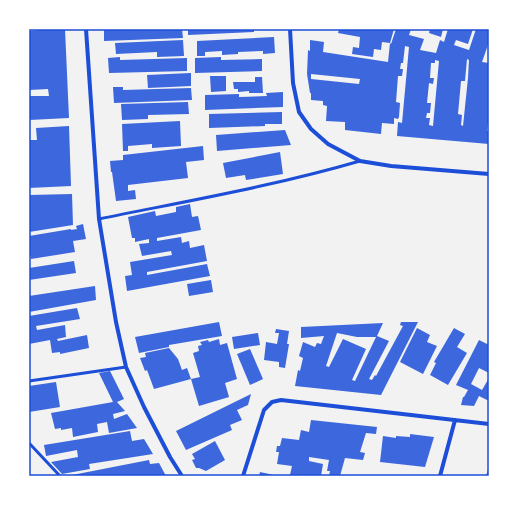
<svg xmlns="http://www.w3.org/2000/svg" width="518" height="505" font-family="Roboto,sans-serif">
	<rect width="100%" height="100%" fill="#f2f2f2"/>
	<path fill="#3d67dc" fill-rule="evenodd" d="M52,29H65L69,118L29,120V96H49L48,89L29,90V31Z
		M104,29H148V30L182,29L183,38L104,41Z
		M188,29H254V32L188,35Z
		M339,29H394L390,43L382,42L381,50L374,49L373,57L352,54L353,47L359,48L360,37L338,33Z
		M396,29H411L409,35L424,39L420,50L436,53L440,40L444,42L448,29H473L468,44L456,40L454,45L469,50L476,29H489V42L482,62L489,63V113L487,131H489V144L397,136L398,122L402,123L409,47L405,46L403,63H401L400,69H403L402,76H398L396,102L400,103L399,117L398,119L394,118V124L382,123L381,134L345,130V122L326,121L327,106L323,105V101L311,100V93H310L307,74L308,50L310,51V40L324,42L323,52L388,62L390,43L391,44ZM467,59L469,60L468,78L463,126L461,125L462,115L458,114L461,81H465ZM435,60L439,61L433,126L429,125L430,118H426L427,113H430L431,103H427L429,83L433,84L434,78H430L431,63H435ZM311,74L360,79L359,84L311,79Z
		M430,29H443L441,37L429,33Z
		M274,37L275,53L263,54V51L238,52V54L222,55V51L205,52V56H197V41Z
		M183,40L184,56L157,57V52L116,54L115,43Z
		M120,57V60L187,58V71L109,73L108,58Z
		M221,57V60L262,59V71L195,73V58Z
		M191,73V86L148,88L147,75Z
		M210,76H226V91L211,92Z
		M255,77H262L263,93H249V91L238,92V89H234L233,82H255Z
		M113,87H123V90L191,88L192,100L114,103Z
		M283,92V107L205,110V95L239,94V97L267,96L266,93Z
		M188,102L189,114L148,115V119L122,120L121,104Z
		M282,112V124H265V126L209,128V114Z
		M180,121L181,146L152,148V144L128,146V151H123L122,124Z
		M69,126L71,186L29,188V140H37L36,128Z
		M285,130L291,145L217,151L216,135Z
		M203,146L204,160L186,162L188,178L128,185V191L135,190L136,199L116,201L112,172H111L110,161L123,160V155Z
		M280,152L283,174L246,180L245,175L226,178L223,163Z
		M72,194L73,225L29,232V195Z
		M190,204L192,217L198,216L201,230L157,238V241L181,237L182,243L189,241L190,248L204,245L207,261L147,272V275L207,264L210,276L127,291L125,276L132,275L130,262L172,255L171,251L142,256L139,244L149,243V239L135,242V238H132L128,217L155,211L156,216L176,212V207Z
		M83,224L86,239L73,241L75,252L31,259L29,249V236L71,229V230L77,229L76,226Z
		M74,261L76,273L29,280V268Z
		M211,280L213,292L189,296L187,284Z
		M95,286L96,300L29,312V296Z
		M77,308L80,319L36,326L37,330L65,325L66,337L57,339L58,341L87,335L89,348L60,354V352L52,353L50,340L29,344V316Z
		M219,322L222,336L169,345V347L139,353L135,337Z
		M401,322H418L381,395L295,386L298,370L300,371L303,358L299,356L303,342L315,347L317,343L321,344L324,336L301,338V327L383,323L377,336L389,341L369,379L372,380L375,375L376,376L403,326L400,325ZM337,333L357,337H376L355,381L352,380L366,349L343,339L329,367L326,366Z
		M417,328L430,335L427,342L437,346L423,374L400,362Z
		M454,328L465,334L457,347L467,353L448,385L430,375L436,363L434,362Z
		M276,329L289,331L287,344H289L285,368L279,367V362L264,360L266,342L277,344L279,333H275Z
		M258,333L260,345L234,349L232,337Z
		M219,339L220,345L227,343L237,379L225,383L229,397L199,406L191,379L200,377L193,353L199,351L198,346L202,345L200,342L208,340L209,342Z
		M479,340L487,344L489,341V373L479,368L471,384L482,390L489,378V401L479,396L474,406L461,405L463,397H464L468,390L456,385Z
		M169,348L178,359L182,370L187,368L191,379L154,389L147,370L145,371L140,358L146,357L145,353Z
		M250,349L263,379L250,385L237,354Z
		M110,371L124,399L117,402L125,411L113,414L114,419L127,414L137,428L109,433L107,422L97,424L98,432L73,437L72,428L61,430V428L55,429L51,413L113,402L99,373Z
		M56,382L60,407L29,412V386Z
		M251,394L248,405L237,410L242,420L230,425L232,430L186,450L176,431Z
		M311,420L377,427L376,434L366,433L360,452L365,453L363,460L345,458L340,476H329L330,471H327L329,460L309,457V461L323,464L321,476H292L290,475L292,466L277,464L279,452H276L277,446H280L282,438L299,440L301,430L309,432Z
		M130,431L132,441L144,439L153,454L89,464L90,469L62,474L51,462L78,457L77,450L46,456L44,445Z
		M410,434L434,437L425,467L380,462L383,436L396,438V436L410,437Z
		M215,441L225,460L206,471L199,468H196L192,460L195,459L192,454Z
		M149,460L150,464L159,463L166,476H67Z
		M489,466V476H486Z
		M260,472L274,475V476H259Z"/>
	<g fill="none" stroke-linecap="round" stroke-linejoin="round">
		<path stroke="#1d4ed8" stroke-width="3" d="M99,219C187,201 274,186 360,161
			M29,381L126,367
			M29,443L60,476"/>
		<path stroke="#1d4ed8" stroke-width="4" d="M86,29L99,219L116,322L126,367L144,407L170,457L182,476
			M290,29L293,83L299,112L311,129L328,144L360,161L391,166L489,174
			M243,476L264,410L272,402L281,400L489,424
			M440,476L455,420"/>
	</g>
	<rect width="518" height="505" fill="none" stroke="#ffffff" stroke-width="60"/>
	<rect x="30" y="30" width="458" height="445" fill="none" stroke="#1d4ed8" stroke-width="1.5"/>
</svg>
